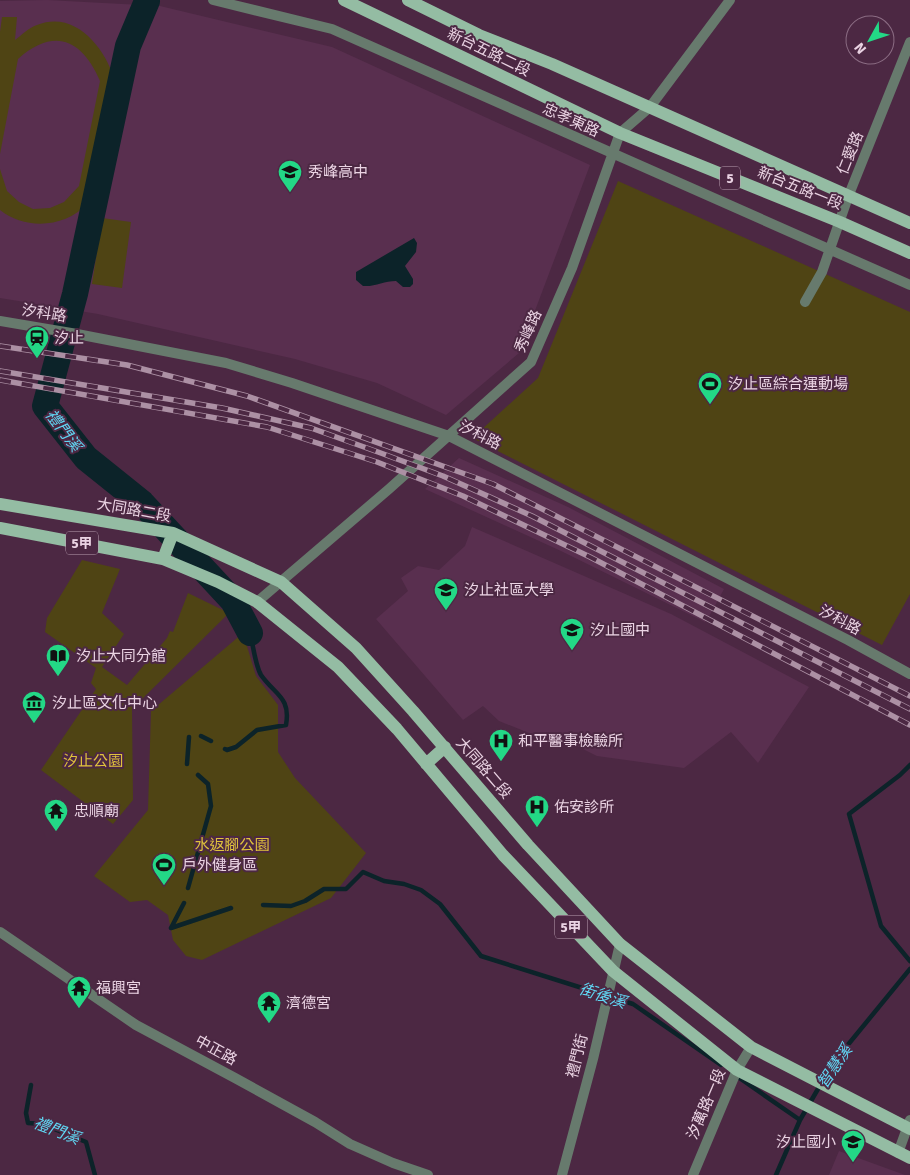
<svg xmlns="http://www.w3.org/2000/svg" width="910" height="1175" font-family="Signika,'Noto Sans TC',sans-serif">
	<rect width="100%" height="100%" fill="#4c2843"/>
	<path fill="#592f4f" d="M47,0L160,6L332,47L590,165L519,353L446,415L377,383L295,359L98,314L0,298V1Z
		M459,458L568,507L724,589L711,613L705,622L561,551L425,489Z
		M472,527L671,614L809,687L758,763L731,732L684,768L597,756L569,742L539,737L499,721L483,706L463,720L376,619L408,591L401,578L418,566L439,570L465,546Z
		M839,1151L905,1175H829Z"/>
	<path fill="#4f4414" d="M2,17H17L15,40C22,35 28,28 37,25C75,10 104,47 114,78L94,190C92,194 90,200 87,204C65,228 25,230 0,210V169L7,191L19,202L33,209L50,208L64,202L79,186L100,81C82,39 54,27 18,59L0,154V32Z
		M618,181L910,312V594L882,645L474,439L480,431L538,378Z
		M102,218L131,222L122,288L92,284Z
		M82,560L120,569L102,613L124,634L102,667L127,685L167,638L170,631L173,632L188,593L229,613L132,709L133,800L113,824L41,770L96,689L91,683L96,668L45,632L47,618Z
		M243,633L256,676L278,705V752L295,778L366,853L331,898L202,960L186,956L173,940L168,915L147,900L130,902L94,876L148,810L151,711Z"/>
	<path fill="#0c2329" d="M414,238L417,243L416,252L405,266L413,279V284L410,287H403L396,281C384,281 375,287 363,286L356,280V272Z"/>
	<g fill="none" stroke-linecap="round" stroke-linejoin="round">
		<path stroke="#0c2329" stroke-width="4.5" d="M201,736L211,741
			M225,749L227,750L236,747L257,730L286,725C291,697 275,695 261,675C255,665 253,644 250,633
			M187,764L189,737
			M910,765L900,775L849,814L881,926L910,961
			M188,888L211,806L208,784L198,775
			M263,905L291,906L305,901L324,889H346L363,872L384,881L404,884L421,890L440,904L481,956L633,1004L721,1065
			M171,928L231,908
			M171,928L184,903
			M738,1077L800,1120
			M31,1085L26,1113L28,1123L42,1124L86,1142L95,1175
			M776,1175L800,1120L833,1063L910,969"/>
		<path stroke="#0c2329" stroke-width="26" d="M147,1L128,46L75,294L45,406L86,458L142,503L233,601L250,633"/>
		<path stroke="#677a6d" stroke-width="10" d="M213,0L332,29L910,285
			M805,302L822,272L848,197L910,42
			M0,321L77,334L226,363L292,383L449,436L848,640L910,674
			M257,602L389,489L531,362L572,268L620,133L650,107L730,0
			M0,932L136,1025L235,1078L315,1122L350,1144L393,1163L428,1175
			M898,1153L910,1120
			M562,1175L593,1059L620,944"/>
		<path stroke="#677a6d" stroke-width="10" d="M693,1175L737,1070L751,1047"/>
		<path stroke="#94bca3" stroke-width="12" d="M344,0L620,133L840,222L910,253
			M408,0L479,35L552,64L910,223
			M0,504L173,533L281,582L356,648L413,711L528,845L620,944L751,1047L910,1129
			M0,528L163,559L218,582L257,602L338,667L397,729L503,855L613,971L737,1070L910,1158
			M163,559L173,533
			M426,764L445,747"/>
		<defs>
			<path id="rail" d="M0,346L127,365L247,396L493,484L910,696
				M0,371L222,408L311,428L378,452L443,476L532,516L910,709
				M0,380L267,427L377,462L463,496L590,557L910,725"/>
		</defs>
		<use href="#rail" stroke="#ac90a4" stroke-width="5.5"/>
		<use href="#rail" stroke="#4c2843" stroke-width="4" stroke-dasharray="11" stroke-linecap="butt"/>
	</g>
	<defs>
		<symbol id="school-pin" viewBox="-11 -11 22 30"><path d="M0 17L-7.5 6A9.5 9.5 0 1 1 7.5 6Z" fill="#23d886" stroke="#4c2843"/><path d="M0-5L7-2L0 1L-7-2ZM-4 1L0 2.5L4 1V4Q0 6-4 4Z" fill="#111"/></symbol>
		<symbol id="station-pin" viewBox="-11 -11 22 30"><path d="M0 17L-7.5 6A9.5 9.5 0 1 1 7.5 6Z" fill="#23d886" stroke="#4c2843"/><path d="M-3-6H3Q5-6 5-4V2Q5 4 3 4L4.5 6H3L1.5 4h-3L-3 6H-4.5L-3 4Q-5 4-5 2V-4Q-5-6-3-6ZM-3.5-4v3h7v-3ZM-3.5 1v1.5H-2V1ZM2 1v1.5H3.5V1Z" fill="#111"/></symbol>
		<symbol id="stadium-pin" viewBox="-11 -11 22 30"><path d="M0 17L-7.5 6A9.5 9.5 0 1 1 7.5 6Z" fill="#23d886" stroke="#4c2843"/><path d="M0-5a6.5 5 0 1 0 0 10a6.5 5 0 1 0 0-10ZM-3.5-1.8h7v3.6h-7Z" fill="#111"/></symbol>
		<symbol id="university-pin" viewBox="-11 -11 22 30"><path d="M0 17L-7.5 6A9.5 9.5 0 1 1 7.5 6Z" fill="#23d886" stroke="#4c2843"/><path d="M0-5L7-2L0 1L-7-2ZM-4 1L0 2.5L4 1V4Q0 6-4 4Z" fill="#111"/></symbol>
		<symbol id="library-pin" viewBox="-11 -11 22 30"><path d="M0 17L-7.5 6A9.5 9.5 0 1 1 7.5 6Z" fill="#23d886" stroke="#4c2843"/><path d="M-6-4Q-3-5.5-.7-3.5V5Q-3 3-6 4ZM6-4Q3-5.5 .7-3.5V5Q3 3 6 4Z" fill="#111"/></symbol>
		<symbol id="museum-pin" viewBox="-11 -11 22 30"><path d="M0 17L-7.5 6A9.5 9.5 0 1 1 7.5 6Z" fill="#23d886" stroke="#4c2843"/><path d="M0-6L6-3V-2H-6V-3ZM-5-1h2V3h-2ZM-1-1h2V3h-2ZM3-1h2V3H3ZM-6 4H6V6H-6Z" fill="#111"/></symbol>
		<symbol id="hospital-pin" viewBox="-11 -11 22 30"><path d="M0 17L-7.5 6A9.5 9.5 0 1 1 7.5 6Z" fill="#23d886" stroke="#4c2843"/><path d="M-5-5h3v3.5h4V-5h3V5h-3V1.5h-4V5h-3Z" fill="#111"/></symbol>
		<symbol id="temple-pin" viewBox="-11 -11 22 30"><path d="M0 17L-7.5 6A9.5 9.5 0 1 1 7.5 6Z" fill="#23d886" stroke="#4c2843"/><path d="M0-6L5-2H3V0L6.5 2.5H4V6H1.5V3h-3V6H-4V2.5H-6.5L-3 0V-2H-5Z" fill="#111"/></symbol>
	</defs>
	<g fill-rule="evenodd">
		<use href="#school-pin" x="276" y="158" width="28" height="38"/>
		<use href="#station-pin" x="23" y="324" width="28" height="38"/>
		<use href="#stadium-pin" x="696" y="370" width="28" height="38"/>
		<use href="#university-pin" x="432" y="576" width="28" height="38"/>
		<use href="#school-pin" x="558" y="616" width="28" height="38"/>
		<use href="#library-pin" x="44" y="642" width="28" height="38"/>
		<use href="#museum-pin" x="20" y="689" width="28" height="38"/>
		<use href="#hospital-pin" x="487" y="727" width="28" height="38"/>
		<use href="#hospital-pin" x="523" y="793" width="28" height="38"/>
		<use href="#temple-pin" x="42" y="797" width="28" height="38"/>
		<use href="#stadium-pin" x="150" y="851" width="28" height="38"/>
		<use href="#temple-pin" x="65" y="974" width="28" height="38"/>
		<use href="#temple-pin" x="255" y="989" width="28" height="38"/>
		<use href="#school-pin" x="839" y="1128" width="28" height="38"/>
	</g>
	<g text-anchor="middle" stroke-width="4" stroke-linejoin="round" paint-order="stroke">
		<g fill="#4c2843" stroke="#bba0b3" stroke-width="1">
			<rect x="720" y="166.5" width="20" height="23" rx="4"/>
			<rect x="66" y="531.5" width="32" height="23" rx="4"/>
			<rect x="555" y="915.5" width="32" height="23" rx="4"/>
		</g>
		<g font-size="14" font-weight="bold" fill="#ead3e3">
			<text x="730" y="183">5</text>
			<text x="82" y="548">5甲</text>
			<text x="571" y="932">5甲</text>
		</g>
		<g font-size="15" fill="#ead3e3" stroke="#4c2843">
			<text transform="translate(489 52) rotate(26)" y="5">新台五路二段</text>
			<text transform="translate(571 120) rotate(24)" y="5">忠孝東路</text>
			<text transform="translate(850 153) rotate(-68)" y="5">仁愛路</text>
			<text transform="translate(800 188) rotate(22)" y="5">新台五路一段</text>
			<text transform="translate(44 313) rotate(9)" y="5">汐科路</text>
			<text transform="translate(528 331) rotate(-66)" y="5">秀峰路</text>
			<text transform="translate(480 435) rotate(27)" y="5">汐科路</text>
			<text transform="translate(134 510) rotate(10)" y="5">大同路二段</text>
			<text transform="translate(840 620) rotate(28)" y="5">汐科路</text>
			<text transform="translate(484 768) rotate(49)" y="5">大同路二段</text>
			<text transform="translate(216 1050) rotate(29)" y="5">中正路</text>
			<text transform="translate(577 1056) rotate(-76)" y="5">禮門街</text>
			<text transform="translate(706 1104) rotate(-67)" y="5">汐萬路一段</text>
		</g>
		<g font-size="15" fill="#ead3e3" stroke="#4c2843" text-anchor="start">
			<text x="308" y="177">秀峰高中</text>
			<text x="54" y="343">汐止</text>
			<text x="728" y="389">汐止區綜合運動場</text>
			<text x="464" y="595">汐止社區大學</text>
			<text x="590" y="635">汐止國中</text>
			<text x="76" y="661">汐止大同分館</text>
			<text x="52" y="708">汐止區文化中心</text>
			<text x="518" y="746">和平醫事檢驗所</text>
			<text x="554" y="812">佑安診所</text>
			<text x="74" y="816">忠順廟</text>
			<text x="182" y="870">戶外健身區</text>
			<text x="96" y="993">福興宮</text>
			<text x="286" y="1008">濟德宮</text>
			<text x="836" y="1147" text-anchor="end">汐止國小</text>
		</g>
		<g font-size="15" fill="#e0c33c" stroke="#4c2843">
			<text x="93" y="766">汐止公園</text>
			<text x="232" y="850">水返腳公園</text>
		</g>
		<g font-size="16" font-style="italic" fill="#60d6f3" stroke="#4c2843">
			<text transform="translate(64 430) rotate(53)" y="6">禮門溪</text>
			<text transform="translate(603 995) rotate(18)" y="6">街後溪</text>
			<text transform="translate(834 1066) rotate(-56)" y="6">智慧溪</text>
			<text transform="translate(57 1130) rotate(21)" y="6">禮門溪</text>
		</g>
	</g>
	<g transform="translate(870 40) rotate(230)"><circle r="24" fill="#4c2843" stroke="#8b6c83"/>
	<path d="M0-4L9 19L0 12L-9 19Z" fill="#23d886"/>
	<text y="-8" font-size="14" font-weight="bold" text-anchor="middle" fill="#ead3e3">N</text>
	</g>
</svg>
